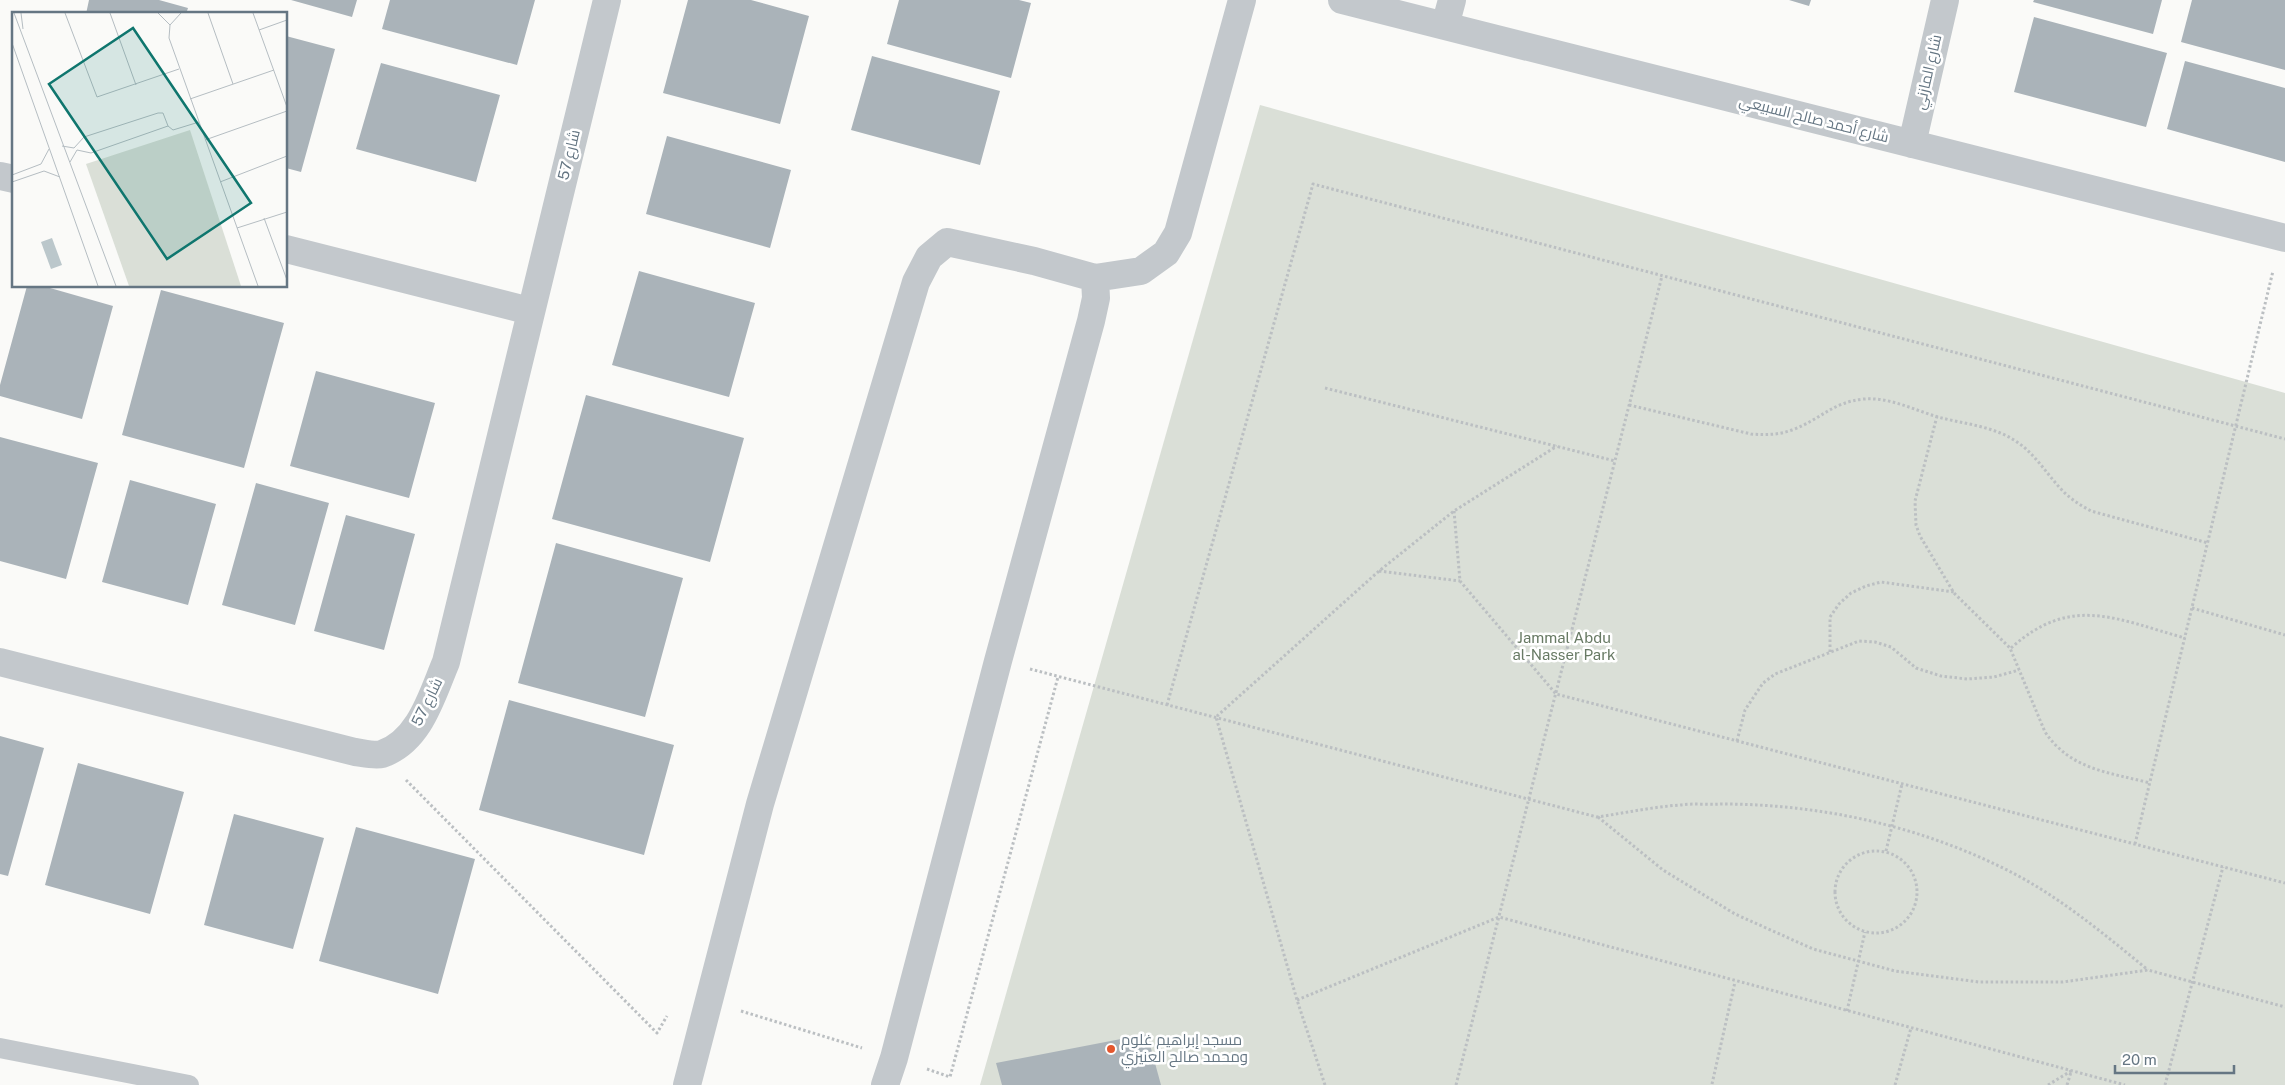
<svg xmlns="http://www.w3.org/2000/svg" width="2285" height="1085" font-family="'Public Sans',Cairo,sans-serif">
	<rect width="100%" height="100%" fill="#fafaf8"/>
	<path fill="#dadfd7" d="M1260,105L2285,393V1085H980Z"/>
	<path fill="#aab3b9" d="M89,0H159L188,8L186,14H86Z
		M291,0H357L352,17Z
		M390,0H535L517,65L382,29Z
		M688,0H751L809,16L780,124L663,93Z
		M899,0H1019L1031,3L1011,78L887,44Z
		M1789,0H1811L1809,6Z
		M2034,0H2162L2153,34L2033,2Z
		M2192,0H2285V70L2181,42Z
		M2034,17L2167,53L2146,127L2014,92Z
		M286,36L335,49L301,172L286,168Z
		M872,56L1000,91L980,165L851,130Z
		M2185,61L2285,88V162L2167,129Z
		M381,63L500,95L476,182L356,149Z
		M667,136L791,170L770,248L646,214Z
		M639,271L755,303L729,397L612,365Z
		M27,286H43L113,306L82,419L0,396V385Z
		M161,290L284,323L244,468L122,435Z
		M316,371L435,403L409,498L290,466Z
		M586,395L744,438L710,562L552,519Z
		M0,437L98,463L66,579L0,561Z
		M130,480L216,504L188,605L102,582Z
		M256,483L329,503L295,625L222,605Z
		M346,515L415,534L384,650L314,631Z
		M556,543L683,578L645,717L518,683Z
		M509,700L674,745L644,855L479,810Z
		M0,736L44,748L8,876L0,874Z
		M78,763L184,792L150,914L45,885Z
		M234,814L324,838L293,949L204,925Z
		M356,827L475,859L438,994L319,961Z
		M1147,1034L1161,1085H1002L996,1063Z"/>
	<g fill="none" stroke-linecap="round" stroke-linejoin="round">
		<path stroke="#bbbfc2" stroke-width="3" stroke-dasharray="2.5 2.5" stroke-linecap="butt" d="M1325,388L1615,461
			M1629,405L1751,434C1765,435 1779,435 1792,430C1820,420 1832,402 1864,399C1890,397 1914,410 1938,417C1964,424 1994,426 2017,442C2035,454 2046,473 2061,489C2069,498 2080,505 2091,511L2208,543
			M1937,416L1915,501L1916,525L1920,536L1954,593L2010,648L2045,732C2071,770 2108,772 2150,783
			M1454,511L1460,581L1556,694L2285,883
			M1379,571L1460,581
			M2192,608L2285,635
			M2011,648C2071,594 2116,619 2185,638
			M1830,652V617L1839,604L1851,593L1866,586L1881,582L1954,592
			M1030,669L1597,817C1625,813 1652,807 1680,805C1693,803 1708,805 1721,804C1821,804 1920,826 2009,871C2060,897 2104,934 2148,970
			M1167,705L1313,184L2285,439
			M1737,741L1745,710L1763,683L1775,674L1859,641L1875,642L1891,647L1916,668L1941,676L1967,679L1994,677L2019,670
			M406,780L657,1033L667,1016
			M1598,817L1663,870L1735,914L1813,949L1858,961L1895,971L1979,982H2063L2148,970L2285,1007
			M2135,844L2273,271
			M1886,851L1902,784
			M1835 892a41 41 0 1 1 82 0a41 41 0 1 1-82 0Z
			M1297,1000L1499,917L2125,1085
			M741,1011L862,1048
			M1847,1011L1865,932
			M927,1069L950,1077L1058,677
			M1712,1084L1735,982
			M1325,1085L1297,1000L1216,717L1379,571L1454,511L1557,446
			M1456,1085L1662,276
			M1895,1085L1911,1028
			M2048,1085L2071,1071
			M2067,1085L2071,1072
			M2165,1085L2223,867"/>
		<path stroke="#c3c8cc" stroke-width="20" d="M0,1048L189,1085"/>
		<path stroke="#c3c8cc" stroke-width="28" d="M1342,0L2285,238
			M1445,26L1452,0
			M1912,144L1945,0
			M0,176L14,179
			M286,249L530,311
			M0,662L355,752C363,753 375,756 382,754C420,741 432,695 446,662L607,0
			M687,1085L760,804L916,282L929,257L947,242L1034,261L1095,278L1141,271L1166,253L1178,233L1242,0
			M885,1085L894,1058L998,661L1091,321L1096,298L1095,278"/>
	</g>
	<circle fill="#e4572e" stroke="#fff" stroke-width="2" cx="1111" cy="1049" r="5"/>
	<g text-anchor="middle" stroke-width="5" stroke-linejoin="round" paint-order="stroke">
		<g font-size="15" fill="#657683" stroke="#fff">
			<text transform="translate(1928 72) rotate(-77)" y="5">شارع المازني</text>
			<text transform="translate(1814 119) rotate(14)" y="5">شارع أحمد صالح السبيعي</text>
			<text transform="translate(569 155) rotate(-76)" y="5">شارع 57</text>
			<text transform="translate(427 702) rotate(-64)" y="5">شارع 57</text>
		</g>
		<g font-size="15" fill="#687a64" stroke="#fff">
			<text x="1564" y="643">Jammal Abdu<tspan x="1564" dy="17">al-Nasser Park</tspan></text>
		</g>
		<g font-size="15" fill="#657683" stroke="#fff" text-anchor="start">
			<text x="1121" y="1045">مسجد إبراهيم غلوم<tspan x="1121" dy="17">ومحمد صالح العنيزي</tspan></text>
		</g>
	</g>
	<g transform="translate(12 12)">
		<rect width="275" height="275" fill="#fafaf8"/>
		<path d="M178,118L229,274H117L74,152Z" fill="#dadfd7"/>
		<path d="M40,226L50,253L39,257L29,230Z" fill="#bbc7cb"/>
		<path fill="none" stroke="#b5bdc2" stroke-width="1" d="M2,1L104,274M9,1L11,17M53,1L85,85L167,57M98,1L124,73M146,1L158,13M169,1L158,13L157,26L246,274M196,1L221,72M241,1L275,95M247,18L275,8M0,31L86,274M178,87L262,58M193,128L275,99M50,134L62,136L72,125L146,101H151L156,114L161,118L187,110M58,150L65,138L79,141L156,114M0,163L29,152L37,137M0,170L32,159L48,165M208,170L275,144M252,206L275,268M225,216L275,200"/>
		<path fill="#0f766e" fill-opacity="0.15" stroke="#0f766e" stroke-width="2.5" d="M121,16L239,191L155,247L37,72Z"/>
		<rect width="275" height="275" fill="none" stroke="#657683" stroke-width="2.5"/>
	</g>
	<path d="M2115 1065v8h119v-8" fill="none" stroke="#657683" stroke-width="2.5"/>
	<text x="2122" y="1065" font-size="15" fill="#657683" stroke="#ffffff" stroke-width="4" paint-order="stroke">20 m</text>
</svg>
